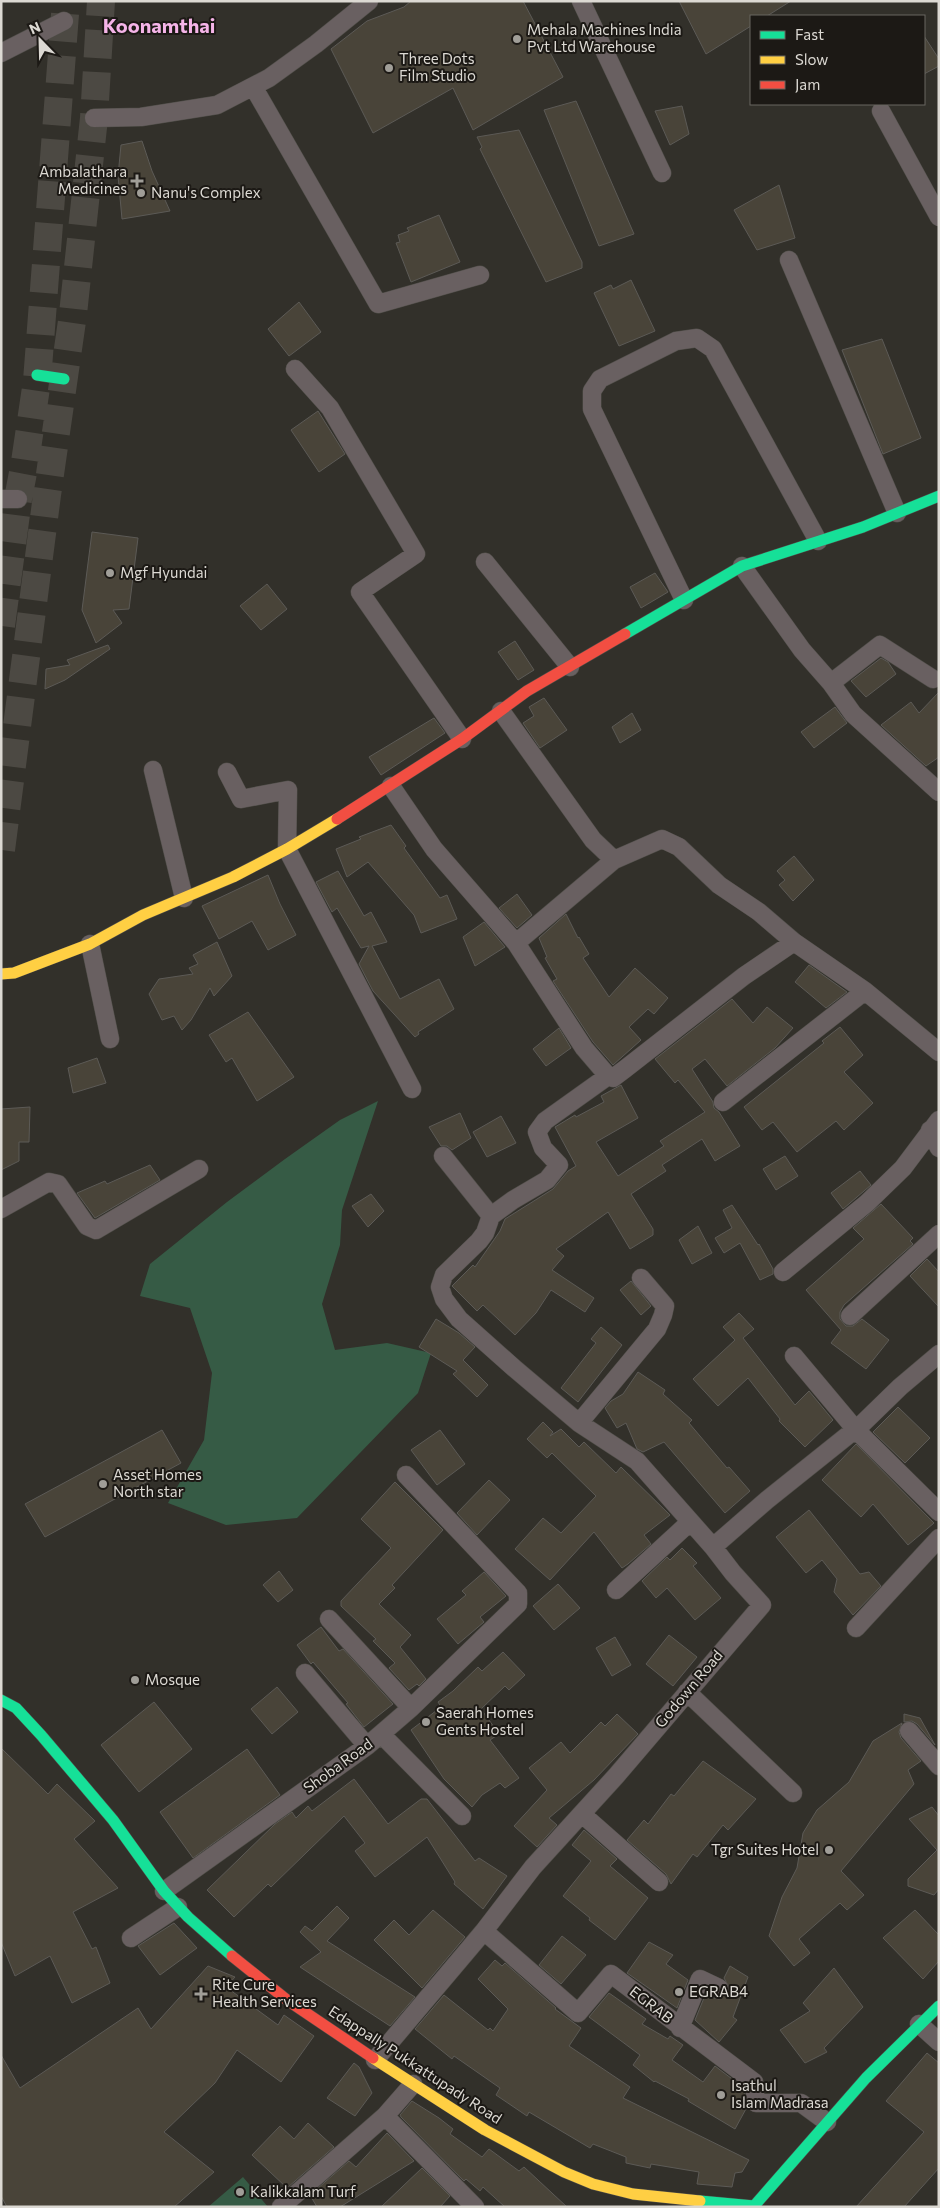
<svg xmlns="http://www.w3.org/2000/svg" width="940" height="2208" font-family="Commissioner,sans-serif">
	<rect width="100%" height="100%" fill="#32302a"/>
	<path fill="#365b45" d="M378,1101L342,1210L340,1245L322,1304L335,1350L387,1343L431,1353L418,1393L297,1518L226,1525L168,1503L204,1440L212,1373L190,1308L140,1296L150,1264L227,1202L285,1159L340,1120Z
		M243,2177L268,2207H208Z"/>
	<path fill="#494439" stroke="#5c5a56" d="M411,1H523L563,77L473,130L453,88L373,133L331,49L367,21L404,7Z
		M679,1H791L767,16H751V26L706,54Z
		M924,36L939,59V66L924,74Z
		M576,101L634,234L599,246L544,110Z
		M682,106L689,134L670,145L655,111Z
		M519,130L582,262V268L546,282L480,149L482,147L477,137Z
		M142,141L152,171L170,211L122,219L118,176L121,145Z
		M779,185L795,238L757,250L734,210Z
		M439,215L460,262L411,282L396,243L400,242L398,235L409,231L407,228Z
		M631,280L655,331L619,346L594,293L611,285L613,289Z
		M299,302L321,332L289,356L268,329Z
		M882,339L921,438L883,454L842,350Z
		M318,411L345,454L319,472L291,430Z
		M92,532L138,538L129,609L113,610L122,623L96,643L82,610Z
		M655,573L668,592L641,608L630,587Z
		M267,584L287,609L261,630L240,606Z
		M515,641L534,670L518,680L498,652Z
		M108,645L110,649L65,680L45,689L46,669L70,665L67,660Z
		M881,658L888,662L896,674L866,697L851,681Z
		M939,692V757L926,766L881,725L911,702L919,713Z
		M544,698L567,730L540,748L523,723L534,716L529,707Z
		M835,707L847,723L814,748L801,732Z
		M632,713L641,730L620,743L612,727Z
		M434,718L445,733L381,775L369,757Z
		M391,825L406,846L404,848L440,898L447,895L457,919L421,933L414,915L368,862L347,877L336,849L361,839L359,837Z
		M794,856L814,880L793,901L779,885L785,880L777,871Z
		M338,871L364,916L371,912L387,942L372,946L400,999L439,979L454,1009L418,1032L419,1034L415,1037L373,991L359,964L369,946L361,948L337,908L332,912L316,882Z
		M268,875L280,904L296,935L268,950L252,921L219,939L202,906Z
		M517,894L532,915L517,928L499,908Z
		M566,914L578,938L579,937L589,954L583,958L609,997L635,968L668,998L654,1014L648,1009L629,1027L641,1040L613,1065L593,1042L553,981L557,979L545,958L547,957L539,938Z
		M484,922L505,947L475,966L463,937Z
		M217,942L232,976L214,996L210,988L191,1020L182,1030L174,1016L162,1020L149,994L159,979L193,974L189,968L198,964L193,955Z
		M809,965L847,992L826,1008L795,982Z
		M732,999L753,1023L767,1007L793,1028L775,1048L727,1086L705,1059L692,1069L713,1102L714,1108L719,1112L740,1146L715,1161L702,1139L662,1165L666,1171L631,1194L653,1229V1235L630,1249L608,1212L556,1249L564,1256L552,1270L594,1298L585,1312L551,1290L536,1313L515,1335L483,1305L477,1311L452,1286L473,1265L475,1267L500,1231L505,1219L553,1189L568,1171L576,1166L555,1127L575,1115L576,1117L604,1102L601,1096L621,1085L638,1118L596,1142L618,1176L664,1146L660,1141L705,1112L678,1080L675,1083L655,1059Z
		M248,1012L294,1077L257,1101L232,1058L226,1062L209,1035Z
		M840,1027L863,1055L844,1072L873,1103L844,1130L836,1121L797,1152L773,1122L762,1130L744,1107L824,1043L822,1041Z
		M559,1028L571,1048L546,1066L533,1049Z
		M97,1058L106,1083L73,1093L68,1068Z
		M30,1107L29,1142H19V1161L1,1170V1109Z
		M460,1113L471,1138L452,1150L447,1146H441L429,1127Z
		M501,1116L516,1143L487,1157L473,1132Z
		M785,1156L798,1176L776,1190L763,1169Z
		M150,1165L160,1180L95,1218L77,1193L105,1181L107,1184Z
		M860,1171L871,1185L843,1209L831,1193Z
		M371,1194L384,1211L368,1227L352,1206Z
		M881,1204L913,1238L910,1241L913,1244L844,1305L840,1312V1319L846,1326H853L862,1319L889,1340L866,1369L831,1343L841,1330L806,1290L864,1239L853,1228Z
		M732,1205L758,1245L759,1244L773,1269V1274L760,1280L740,1243L724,1253L715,1238L732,1228L723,1210Z
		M698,1226L712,1253L692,1264L679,1240Z
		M927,1259L939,1272V1307L910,1276Z
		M631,1281L651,1306L641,1315L620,1290Z
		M739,1313L754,1329L743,1338L795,1405L809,1391L833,1420L805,1447L779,1421L780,1419L748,1378L718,1406L693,1379L735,1340L723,1327Z
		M436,1319L459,1333L475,1347L463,1360L488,1385L477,1397L453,1374L457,1371L419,1347Z
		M601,1327L622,1345L578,1402L561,1388L596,1343L591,1339Z
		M638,1372L665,1390L663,1394L692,1420L689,1423L727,1468L729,1467L750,1491L725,1513L664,1442L643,1452L637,1449L626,1423L617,1428L605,1408L611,1401L623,1394Z
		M898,1407L930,1438L905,1463L873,1432Z
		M543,1422L553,1432L550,1436L561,1429L579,1447L584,1442L616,1473L621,1467L670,1515L644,1535L651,1544L628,1564L622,1568L594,1532L550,1580L515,1549L543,1518L561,1533L596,1496L552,1453L547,1458L527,1439Z
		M162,1430L181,1463L45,1537L25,1504Z
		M440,1430L465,1464L437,1485L411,1450Z
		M856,1444L934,1523L908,1545L873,1504L861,1517L822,1480Z
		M489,1480L510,1500L477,1535L457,1513Z
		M395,1482L443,1530L392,1585L395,1588L379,1604L411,1635L400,1647L426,1679L419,1686L417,1684L409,1690L389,1668L395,1663L373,1641L376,1639L341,1606V1601L391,1548L361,1519Z
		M809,1510L860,1574L869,1572L881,1586L853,1615L834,1592L837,1579L822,1560L806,1573L776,1537Z
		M682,1548L697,1563L693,1566L721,1598L695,1620L667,1588L656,1598L642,1581L667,1557L670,1560Z
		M279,1571L293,1590L278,1602L263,1585Z
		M484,1572L506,1596L480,1617L484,1622L458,1644L437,1619L466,1595L462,1591Z
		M558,1584L580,1608L554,1630L533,1606Z
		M321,1627L339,1651L343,1649L393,1704L364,1727L346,1704L348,1703L313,1662L311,1664L297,1645Z
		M669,1635L697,1657L673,1686L646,1664Z
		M615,1637L631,1665L612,1676L596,1648Z
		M503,1652L525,1675L509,1690L505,1686L481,1709L499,1734L490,1740L519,1778L505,1788L500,1783L482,1795L472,1807L444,1779L411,1730L441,1707L438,1702L453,1691L478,1667L482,1671Z
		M277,1687L298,1712L272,1734L251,1709Z
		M154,1702L192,1749L139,1792L101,1745Z
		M617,1714L638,1734L594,1780L549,1818L557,1825L537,1847L514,1826L547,1790L529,1768L561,1742L570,1753L601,1722L605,1726Z
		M904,1714L920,1718L935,1745L917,1724L912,1721L904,1722Z
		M902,1723L899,1732L901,1738L921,1761L908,1770L914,1784L841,1871L864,1895L847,1910L840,1903L799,1939L810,1953L794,1966L769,1936L782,1897L797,1868L803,1833L817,1810L849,1782L873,1741Z
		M1,1748L48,1794L57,1784L95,1821L74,1839L118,1888L73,1912L92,1949L96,1947L110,1983L72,2003L50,1956L15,1976L1,1942Z
		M247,1749L280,1795L193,1858L160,1812Z
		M703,1761L756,1799L728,1830L723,1825L697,1857L693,1854L671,1884L666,1874L627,1840L644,1820L648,1824L671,1794L674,1796Z
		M354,1779L388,1824L421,1799H427L475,1861L479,1858L507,1876L483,1909L454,1884L455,1882L427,1837L375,1877L355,1851L365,1843L344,1816L271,1887L268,1884L234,1917L207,1890L275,1824L292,1812L296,1818L308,1806L312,1811Z
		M932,1807L939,1816V1889L934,1895L908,1886V1879L937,1850L909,1819Z
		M584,1830L617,1859L610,1866L648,1898L615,1940L589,1920L590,1918L563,1896L591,1861L572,1845Z
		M337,1906L349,1918L327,1941L415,1997L390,2026L300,1967L321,1952L300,1932L305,1926L312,1931Z
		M433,1910L465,1937L422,1988L374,1940L394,1920L409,1935Z
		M915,1910L939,1935V1961L923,1979L883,1938Z
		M174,1923L197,1948L160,1975L138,1946Z
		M562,1936L586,1955L561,1984L539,1965Z
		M649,1942L673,1955L666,1964L688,1980L677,2008L627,1973Z
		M495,1960L502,1966L505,1963L556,2008L555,2009L581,2028L569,2046L630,2087L623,2098L749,2160L742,2172L735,2173L732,2187L697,2184L699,2172L651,2164L650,2168L626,2163V2157L593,2144L590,2148L529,2112L527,2116L496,2095L500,2088L454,2056L452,2059L415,2029L444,1995L488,2030L490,2028L493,2031L508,2009L478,1979Z
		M208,1966L235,1977L226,1987L278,2025L284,2015L314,2036L281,2082L237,2050L215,2083L164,2132L214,2172L174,2207H7L1,2196V2055L20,2088L138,2008L151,2029Z
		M730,1966L748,1977L733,2017L737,2020L719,2042L695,2020L706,1993L714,1998L719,1999L728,1993L729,1987L724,1978Z
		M834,1968L863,2007L824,2048L827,2052L805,2063L780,2030L810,2011L803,2003Z
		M609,1993L646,2019L642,2024L668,2039L670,2036L683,2045L672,2060L703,2082L715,2066L744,2088L747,2107L735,2129L688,2101L689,2099L655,2081L654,2082L633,2065L640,2055L589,2017Z
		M927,2053L939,2063V2168L904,2207H856L924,2132L886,2101Z
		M354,2063L359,2067L372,2093L355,2116L327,2098Z
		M412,2101L439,2118L453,2129L450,2134L482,2157L489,2149L519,2171L524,2167L567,2207H505L483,2187L480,2191L466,2179L464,2181L401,2117L400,2115Z
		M308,2123L334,2147L287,2188L252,2155L280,2126L294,2139Z
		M387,2133L414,2161L340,2207H317L310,2195L349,2161L356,2167Z
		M422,2168L450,2196L440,2207H381Z"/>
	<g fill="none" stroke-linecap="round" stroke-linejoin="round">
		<path stroke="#4c4943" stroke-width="28" stroke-dasharray="28 14" stroke-linecap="butt" d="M1,626L18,499L25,462L37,381L66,1
			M1,850L47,495L73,314L94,118L101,1"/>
		<defs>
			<path id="street" d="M581,1L662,173
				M1,53L64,21
				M254,88L378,304L480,275
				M881,111L939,217
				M94,118L141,117L217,105L269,78L316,44L369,1
				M789,260L897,513
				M295,369L330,408L416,554L360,592L462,739
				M1,499H18
				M485,562L570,667
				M742,566L802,650L831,683L853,714L939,792
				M684,600L592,409V391L600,379L676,341L697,338L713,349L818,541
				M831,683L880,645L933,679
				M501,711L593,840L614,860L662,839L679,847L719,885L759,912L794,942L865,991L939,1052
				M153,770L184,898
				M227,772L241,799L288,790L287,849L412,1089
				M391,786L434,849L516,943L584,1048L608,1076
				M516,943L614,860
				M90,944L110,1039
				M723,1102L865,991
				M930,1130L939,1148
				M443,1156L491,1216
				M1,1209L49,1182L58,1184L87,1226L96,1230L199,1169
				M783,1272L867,1203L903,1168L939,1120
				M850,1316L939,1234
				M794,1356L856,1430L939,1512
				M579,1423L657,1329L663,1315L665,1306L641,1278
				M406,1475L518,1593V1604L411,1708
				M713,1547L637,1461L579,1423L514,1368L459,1319L444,1299L440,1287L444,1275L479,1241L485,1233L491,1216L513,1200L547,1180L559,1165L543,1148L537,1132L545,1121L608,1076L613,1078L625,1069L744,976L794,942
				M616,1590L690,1522
				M856,1628L939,1538
				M305,1673L367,1746
				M687,1692L793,1793
				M909,1731L939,1766
				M382,1735L462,1816
				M582,1814L659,1882
				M164,1891L367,1746L411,1708L329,1619
				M484,1931L578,2013L611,1974L754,2082L756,2103H801L827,2122
				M131,1938L178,1907
				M919,2024L939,2042
				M680,2028L700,1979L719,1988
				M375,2060L484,1931L533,1867L616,1776L762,1605L733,1573L713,1547L767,1500L862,1424L900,1387L939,1354
				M385,2116L475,2207
				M281,2207L385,2116L413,2084"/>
			<path id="fast" d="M37,375L64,379
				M625,634L742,566L863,527L939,496
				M1,1700L16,1708L41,1735L113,1820L164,1891L188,1917L232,1956
				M700,2201L754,2206L866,2078L939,2006"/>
			<path id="slow" d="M1,974L14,973L90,944L143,915L233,877L287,849L337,819
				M373,2058L485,2130L564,2172L593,2184L633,2194L700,2201"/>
			<path id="jam" d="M337,819L462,739L527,691L625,634
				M232,1956L287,2000L373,2058"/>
		</defs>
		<use href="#street" stroke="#504e49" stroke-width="19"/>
		<use href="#fast" stroke="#504e49" stroke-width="12"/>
		<use href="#slow" stroke="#504e49" stroke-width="12"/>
		<use href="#jam" stroke="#504e49" stroke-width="12"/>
		<use href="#street" stroke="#696061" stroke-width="18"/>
		<use href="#fast" stroke="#16e098" stroke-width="11"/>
		<use href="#slow" stroke="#ffcf43" stroke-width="11"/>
		<use href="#jam" stroke="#f24e42" stroke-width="11"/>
	</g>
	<g fill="#a09e98" stroke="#1c1915" stroke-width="2">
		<circle cx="517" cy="39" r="5"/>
		<circle cx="389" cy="68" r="5"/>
		<path d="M134.5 173.5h5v5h5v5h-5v5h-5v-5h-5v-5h5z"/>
		<circle cx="141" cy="193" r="5"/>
		<circle cx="110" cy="573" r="5"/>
		<circle cx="103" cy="1484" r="5"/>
		<circle cx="135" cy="1680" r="5"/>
		<circle cx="426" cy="1722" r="5"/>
		<circle cx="829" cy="1850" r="5"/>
		<circle cx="679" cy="1992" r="5"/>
		<path d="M198.5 1986.5h5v5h5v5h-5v5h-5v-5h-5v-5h5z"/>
		<circle cx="721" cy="2095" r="5"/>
		<circle cx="240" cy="2192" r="5"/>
	</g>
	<g text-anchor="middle" stroke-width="4" stroke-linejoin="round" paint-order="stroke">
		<g font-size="15" fill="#dcd9d3" stroke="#1c1915" text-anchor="start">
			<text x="527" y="35">Mehala Machines India<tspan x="527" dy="17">Pvt Ltd Warehouse</tspan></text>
			<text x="399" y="64">Three Dots<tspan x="399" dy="17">Film Studio</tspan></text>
			<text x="127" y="177" text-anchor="end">Ambalathara<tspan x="127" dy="17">Medicines</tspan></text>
			<text x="151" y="198">Nanu's Complex</text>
			<text x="120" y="578">Mgf Hyundai</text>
			<text x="113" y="1480">Asset Homes<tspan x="113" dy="17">North star</tspan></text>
			<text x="145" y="1685">Mosque</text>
			<text x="436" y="1718">Saerah Homes<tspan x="436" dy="17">Gents Hostel</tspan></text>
			<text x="819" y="1855" text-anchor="end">Tgr Suites Hotel</text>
			<text x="212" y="1990">Rite Cure<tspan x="212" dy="17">Health Services</tspan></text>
			<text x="689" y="1997">EGRAB4</text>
			<text x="731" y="2091">Isathul<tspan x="731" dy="17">Islam Madrasa</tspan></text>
			<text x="250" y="2197">Kalikkalam Turf</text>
		</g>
		<g font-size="15" fill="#dcd9d3" stroke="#1c1915">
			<text transform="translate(689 1689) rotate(-50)" y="5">Godown Road</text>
			<text transform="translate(338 1766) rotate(-36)" y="5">Shoba Road</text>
			<text transform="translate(651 2005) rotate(38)" y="5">EGRAB</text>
			<text transform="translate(415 2065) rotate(33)" y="5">Edappally Pukkattupady Road</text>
		</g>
		<g font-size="20" font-weight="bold" fill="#f5b4e8" stroke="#1c1915">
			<text x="159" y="33">Koonamthai</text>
		</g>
	</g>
	<rect width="940" height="2208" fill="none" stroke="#dcd9d3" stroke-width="5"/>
	<rect x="750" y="15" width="175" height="90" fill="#1c1915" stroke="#696661"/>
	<rect x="760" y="31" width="25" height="8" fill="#16e098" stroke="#696661"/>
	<text x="795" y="40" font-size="15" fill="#dcd9d3">Fast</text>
	<rect x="760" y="56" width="25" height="8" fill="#ffcf43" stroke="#696661"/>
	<text x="795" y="65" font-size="15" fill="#dcd9d3">Slow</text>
	<rect x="760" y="81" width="25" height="8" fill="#f24e42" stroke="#696661"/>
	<text x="795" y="90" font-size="15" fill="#dcd9d3">Jam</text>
	<g transform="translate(40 40) rotate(337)" stroke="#1c1915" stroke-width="4" paint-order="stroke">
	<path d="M0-4L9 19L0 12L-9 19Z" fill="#dcd9d3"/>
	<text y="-8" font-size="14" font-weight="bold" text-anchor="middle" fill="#dcd9d3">N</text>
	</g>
</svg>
